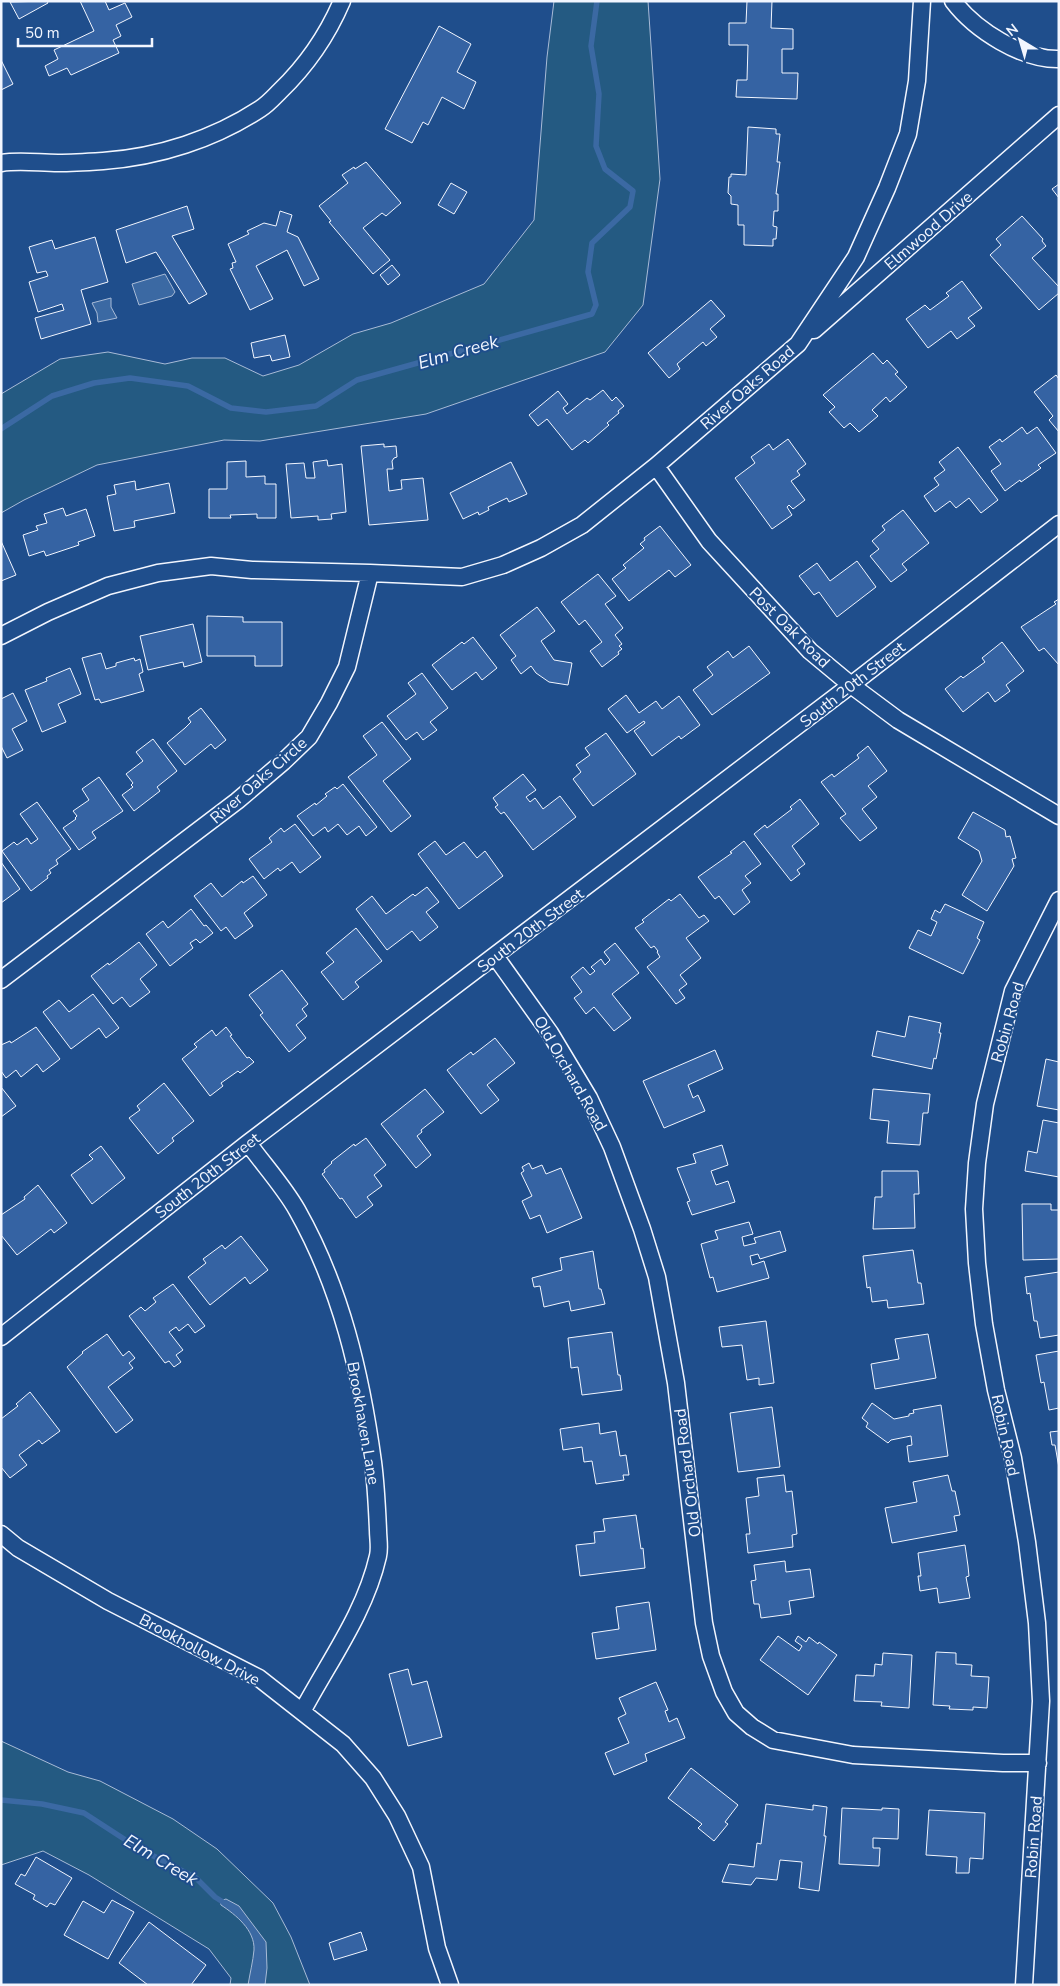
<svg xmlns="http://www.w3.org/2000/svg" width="1060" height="1986" font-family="'Nunito Sans',sans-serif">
	<rect width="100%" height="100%" fill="#1f4e8c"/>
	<path fill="#245a82" stroke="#a8bbd7" d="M554,1H648L660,179L643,305L605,352L426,414L260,441L224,440L97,465L24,500L1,513V394L60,359L108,352L165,364L192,358H225L263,376L299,365L353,334L391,323L484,284L534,220L547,57Z
		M1,1741L68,1772L100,1781L173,1819L217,1849L273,1903L291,1937L310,1985H230L231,1978L209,1949L89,1875L43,1851L1,1865Z"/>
	<path fill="#3b69a3" stroke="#a8bbd7" d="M165,274L175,292L172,296L139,305L132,284Z
		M111,298V307L117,318L98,322L97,313L92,303Z
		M226,1899L239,1906L266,1942L267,1968L265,1985H248C250,1973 253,1961 254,1950C255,1930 236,1915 221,1905L220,1901Z"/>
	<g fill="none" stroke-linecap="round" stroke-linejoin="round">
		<path stroke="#3b69a3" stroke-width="5.5" d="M1,429L52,396L94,383L130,378L188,386L231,408L266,412L316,406L357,380L592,314L596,305L588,272L592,243L630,207L633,191L605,169L596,146L599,94L591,46L597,1
			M1,1800L42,1804L84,1813L138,1848L196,1878L215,1897L226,1904"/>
	</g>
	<path fill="#3563a3" stroke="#f2f6ff" d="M47,1L48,3L19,19L10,2Z
		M80,1H105L109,10L125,3L132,17L116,25L121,36L113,40L119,53L71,75L67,68L49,76L45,66L58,59L54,50L94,31Z
		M747,1H772L771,28L793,29V49H782V73H798L797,99L736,97L737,80H747L748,45H729V23H746Z
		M439,26L471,44L457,72L476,82L464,109L442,97L428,125L423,122L412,143L385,129Z
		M1,60L13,84L1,90Z
		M748,127L776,129V134H780L777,162H780L776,194H778V211H774L773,226L777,227L776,239H773V246L744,245V225H738V205L731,204V196L728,193L729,177H731V174L746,175Z
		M366,162L401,203L386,216L382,213L363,228L390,260L373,274L329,222L331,221L319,206L348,183L342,175L354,167L355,169Z
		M451,183L467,192L454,214L438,205Z
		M1059,184V198L1052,189Z
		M187,206L194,229L172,236L207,294L189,304L156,252L126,263L116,230Z
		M280,211L292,215L287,232L298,237L319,279L304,286L287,250L256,266L273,299L250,310L230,269L233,268L232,263L236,262L228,244L249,234L247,231L264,223L276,226Z
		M1022,216L1043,239L1042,241L1046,246L1032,258L1059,287V293L1039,310L990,255L1001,245L996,239Z
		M95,237L108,282L81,290L91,324L41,339L35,318L64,310L62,304L38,312L29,282L48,276L46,271L37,273L29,247L52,240L55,249Z
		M392,265L400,275L388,285L380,275Z
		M962,281L982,308L968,318L975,326L957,339L951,331L928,348L906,319L925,305L930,310L949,296L946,293Z
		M711,300L725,316L710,329L717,337L706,346L703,342L677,364L680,369L669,378L648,353Z
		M285,335L290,357L272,361L270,355L254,358L251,343Z
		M873,353L883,364L887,360L898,372L895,374L907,387L890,402L886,397L872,410L878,416L859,432L850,423L844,428L829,412L835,407L823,395Z
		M1056,375L1059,379V432L1049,420L1053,416L1034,392Z
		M603,390L612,401L616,397L624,406L618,411L619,413L607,423L609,425L588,443L585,440L572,450L547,419L538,426L529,415L558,391L568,404L563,408L567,414L587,398L590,400Z
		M1022,427L1027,434L1037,427L1056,453L1038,465L1041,468L1021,482L1020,480L1005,491L991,471L1001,464L989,447L1000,439L1002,442Z
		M788,439L806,464L797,471L800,475L791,481L805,500L793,509L789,505L787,507L792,515L772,529L735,478L755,463L751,457L769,444L773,450Z
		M384,444V447L396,446L397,457L394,458L392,461L393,469H387L389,491L402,489L401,480L423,478L428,520L369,525L361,446Z
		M958,447L998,500L981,513L969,498L956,508L950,501L935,512L924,496L939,485L934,478L945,470L939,462Z
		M327,460L328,466L342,464L346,512L331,514L332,519L318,520V516L291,518L286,464L304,463L306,478H315L313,462Z
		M246,461V477L265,476V484H276V518H257V514L230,515L231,518H209V489H227V462Z
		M511,462L527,494L509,502L507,498L488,507L489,510L479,515L478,512L463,519L450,493Z
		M135,481L136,490L169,483L175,513L134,521L135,527L114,531L107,496L116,494L114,485Z
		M63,508L66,516L86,509L95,536L78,542L79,545L46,556L44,551L29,556L23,535L38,530L36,526L47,523L44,514Z
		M903,510L929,543L902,564L907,570L891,582L870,556L879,549L872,541L885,530L882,526Z
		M660,526L691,565L675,577L669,570L629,601L612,579L626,568L623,565L644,548L640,544L645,540L644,538Z
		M1,541L16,575L1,581Z
		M857,561L876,587L837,617L819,592L814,595L799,576L817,563L830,581Z
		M598,574L616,596L605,604L623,628L615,635L622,644L619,646L622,649L618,652L619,654L602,667L590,651L602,642L585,620L579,625L561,602Z
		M1059,599V665L1044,648L1039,651L1021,627L1056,604L1054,602Z
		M537,607L555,631L541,641L554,660L572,663L568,685L549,682L536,673L531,666L521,674L511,660L516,656L500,635Z
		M207,616L243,617V622H282V666H255V656H207Z
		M193,624L202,662L184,667L183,662L148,670L140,636Z
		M473,637L497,668L482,680L476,672L452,690L432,665L462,642L464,644Z
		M1002,642L1024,671L1006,685L1010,691L995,702L988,692L963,712L945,689L961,676L963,678L985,662L982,658Z
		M749,646L770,673L712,715L693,690L713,675L707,667L728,651L733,658Z
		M101,653L106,669L116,666V663L134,658L135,661L140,659L143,672L139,674L144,691L101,703L99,699L95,700L82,658Z
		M70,668L81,694L58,704L66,722L42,732L25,690L47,681L46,678Z
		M422,673L448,708L430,722L437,730L423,740L417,732L406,740L387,716L416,694L408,683Z
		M13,693L27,721L12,729L23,750L7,758L1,746V699Z
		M626,695L639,713L656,701L662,709L679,696L700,725L681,739L679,736L652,756L634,731L645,723L644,721L627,733L608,709Z
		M201,708L226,740L215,749L211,744L185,765L167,743L185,728L191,722L188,718Z
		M382,722L411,759L383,781L411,816L391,832L348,777L377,755L363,736Z
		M606,733L636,774L593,806L573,779L581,772L576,765L590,755L585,748Z
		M153,739L177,771L157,787L160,791L134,811L122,795L133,787L131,785L133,783L126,774L143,761L136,752Z
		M868,746L887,771L868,786L877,797L862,809L877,828L860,841L840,818L846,814L821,782L832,774L834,777L859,758L857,755Z
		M523,774L536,790L526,797L530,802L535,798L543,809L560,796L576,817L533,850L504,812L501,814L495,807L498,805L493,798Z
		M99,777L123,811L92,832L96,838L79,850L63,828L76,819L75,818L77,816L73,811L89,800L82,789Z
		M343,784L377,827L366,836L359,826L347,835L338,824L328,832L325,827L313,836L297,816L315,803L316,805L327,796L325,794L335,787L337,789Z
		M800,799L819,824L792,846L805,864L797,870L800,874L791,881L754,834L765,825L767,828L792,809L790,807Z
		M37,802L71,849L56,860L58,864L49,870L51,873L47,876L48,878L31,891L2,851L14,842L17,845L27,838L31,844L38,839L20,814Z
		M973,812L1005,830L1006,837L1010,836L1016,858L1012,859L1014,866L987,911L962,895L982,861L979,851L958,838Z
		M295,824L321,857L300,873L292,862L280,871L278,868L264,879L249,859L272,842L269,838L281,828L284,832Z
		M435,841L446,855L464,842L477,858L485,851L503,876L459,909L418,854Z
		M744,841L761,864L745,876L751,883L742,890L750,902L734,915L719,896L715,899L698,877L732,853L730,852Z
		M1,862L20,889L1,903Z
		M253,876L267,895L244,913L253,926L235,939L226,927L221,931L194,896L211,883L222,897L242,881L243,883Z
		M427,887L439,902L426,912L438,927L420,941L412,931L387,950L356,909L372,896L386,914L413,894L415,896Z
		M680,894L699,918L704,915L709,921L686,938L701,958L680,975L687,984L679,990L685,998L676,1004L647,967L660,957L657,952L658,951L654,946L651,948L635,928L644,922L642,920L669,899L671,901Z
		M945,904L984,922L977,938L980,940L963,974L909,948L918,930L931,936L937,922L931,919L935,910L940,913Z
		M191,909L204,926L206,925L213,933L200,943L196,939L190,943L193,948L170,966L146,934L163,921L168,928Z
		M356,928L382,961L355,982L359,987L343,1000L321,972L334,962L326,953Z
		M139,942L157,965L140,979L150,992L130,1007L122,997L113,1004L91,976L108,963L109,965Z
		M615,943L639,973L612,994L631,1018L614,1031L594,1007L586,1014L574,998L582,992L571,977L583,967L590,975L595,971L591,967L601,959L605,965L610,960L604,952Z
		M282,970L308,1004L302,1009L307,1016L296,1025L306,1038L289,1052L260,1015L263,1013L249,995Z
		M93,994L119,1028L106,1038L99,1028L71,1049L43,1012L59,1000L69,1012Z
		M909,1016L941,1023L939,1033H941L936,1059L934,1058L932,1069L872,1056L877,1031L905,1037Z
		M36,1027L60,1059L43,1072L37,1064L21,1077L16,1070L6,1078L1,1071V1045L10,1041L11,1043Z
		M226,1027L232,1035L230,1036L247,1058L249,1057L254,1062L240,1073L238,1071L221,1083L223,1086L210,1096L182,1059L197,1047L194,1044L212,1030L216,1036Z
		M495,1038L515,1063L487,1085L499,1100L481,1114L447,1070L471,1052L473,1055Z
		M715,1050L723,1069L688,1085L693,1098L698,1095L705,1111L664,1128L643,1081Z
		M1046,1059L1059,1062V1110L1037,1106Z
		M164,1083L194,1121L172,1138L174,1141L158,1154L129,1118L140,1110L137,1106Z
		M1,1087L16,1106L1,1117Z
		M425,1089L444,1112L421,1130L422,1132L417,1136L431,1155L416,1168L381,1124Z
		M873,1089L930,1094L928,1113H923L920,1145L887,1143L889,1121L870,1119Z
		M1043,1120L1059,1123V1177L1025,1171L1028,1151L1037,1153Z
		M366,1138L386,1165L374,1175L382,1186L367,1197L373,1205L356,1218L342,1198L340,1199L322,1174L325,1172L324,1170L332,1163L331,1162L354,1144L355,1146Z
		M722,1145L728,1165L711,1171L716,1185L728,1181L735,1202L692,1215L687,1202L690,1201L677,1168L696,1163L693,1154Z
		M101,1146L125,1178L92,1204L71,1175L93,1159L89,1155Z
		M529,1163L532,1169L542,1165L546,1174L561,1168L582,1218L547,1233L540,1215L530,1219L522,1201L532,1196L521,1173L524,1171L522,1167Z
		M882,1171H918L919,1194H914L915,1228L873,1229L875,1197H882Z
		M38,1185L67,1223L54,1233L51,1229L17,1255L1,1235V1215L25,1199L24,1197Z
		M1022,1204H1051V1210H1059V1259L1023,1260Z
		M749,1222L753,1234L742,1237L744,1246L756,1243L754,1238L780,1231L786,1251L760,1259L758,1254L750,1256L752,1265L764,1261L769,1278L717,1292L713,1277L710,1278L701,1244L718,1239L715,1231Z
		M241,1236L268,1270L250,1284L245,1277L210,1305L188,1277L206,1263L203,1259L222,1245L225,1249Z
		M913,1250L918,1283H921L924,1304L888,1308L887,1300L872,1302L870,1287L867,1288L863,1256Z
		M593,1251L599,1289H601L605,1304L571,1311L569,1301L544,1307L540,1286L534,1287L532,1278L562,1270L560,1258Z
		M1059,1272V1335L1040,1338L1037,1321H1034L1030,1293L1027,1294L1025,1277Z
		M173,1284L205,1326L195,1333L188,1324L179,1331L176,1327L169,1332L183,1350L176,1355L181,1362L174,1367L169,1361L165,1363L129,1316L141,1307L145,1311L156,1302L153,1298Z
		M766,1321L774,1383L759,1385V1378L747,1380L742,1345L722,1347L719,1327Z
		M612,1332L618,1375H620L622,1390L582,1395L578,1367L571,1368L568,1338Z
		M107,1334L123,1356L129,1351L135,1358L129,1363L133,1368L108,1387L133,1420L116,1433L67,1367L83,1353L82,1352Z
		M928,1334L936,1378L875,1389L871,1364L899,1359L895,1339Z
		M1059,1351V1408L1049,1410L1044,1382L1041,1383L1036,1355Z
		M30,1392L60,1431L42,1444L39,1440L19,1455L27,1465L10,1478L1,1467V1419L18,1406L16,1404Z
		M872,1403L894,1419L909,1416V1414L914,1413L913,1410L941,1405L948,1456L909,1462L907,1446L912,1445L911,1436L891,1440L888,1443L866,1427L868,1423L862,1418Z
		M772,1407L780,1467L738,1472L730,1413Z
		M599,1423L600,1434L616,1431L620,1456L626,1455L629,1475H623L624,1480L596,1484L592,1461L584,1462L582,1447L563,1450L560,1429Z
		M1059,1431V1468L1055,1445H1052L1050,1432Z
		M784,1475L786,1492L792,1491L797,1534L792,1535L793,1547L748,1553L746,1534H750L746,1498L759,1496L757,1478Z
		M948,1475L952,1491H955L960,1515L954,1516L957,1531L892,1543L885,1508L917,1502L913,1482Z
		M636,1515L641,1549L643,1548L645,1568L580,1576L576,1545L595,1543L594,1532L605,1531L603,1519Z
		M965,1545L968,1566L969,1576L966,1577L970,1598L939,1603L937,1588L920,1591L918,1576H921L918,1553Z
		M785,1561L786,1572L810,1569L814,1597L789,1601L791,1614L761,1618L759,1604H754L751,1581L756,1580L754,1565Z
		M649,1602L656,1650L596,1659L592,1633L619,1629L616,1607Z
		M778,1636L799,1651L802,1646L795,1641L798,1636L806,1642L809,1637L818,1644L819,1642L837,1655L808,1695L760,1660Z
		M936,1652L956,1653V1664L972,1665L971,1676L989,1677L987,1708L973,1707V1710L949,1709L950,1706L933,1705Z
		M883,1653L912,1655L909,1708L881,1706L882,1702L854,1701L856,1675L874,1676L875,1664L882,1665Z
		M408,1669L412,1685L427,1681L442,1737L408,1746L389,1674Z
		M656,1682L668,1710L665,1711L669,1722L677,1718L685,1738L645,1754L647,1761L614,1775L605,1753L629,1743L618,1718L626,1714L619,1698Z
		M691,1768L738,1805L725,1822L728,1824L714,1841L698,1828L702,1824L668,1798Z
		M766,1804L813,1810V1805L827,1807L824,1836H826L819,1891L799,1888L802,1862L780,1860L777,1880L756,1878L751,1885L722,1882L729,1864L754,1867L757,1843L761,1844Z
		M842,1808L882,1810V1808L899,1809L898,1839L873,1838V1848H880L879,1866L839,1864Z
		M929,1810L985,1813L983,1859L970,1858L969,1873H956L957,1857L926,1855Z
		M36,1857L72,1878L55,1905L50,1903L47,1907L33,1899L35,1895L15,1884L21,1874L25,1876Z
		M112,1900L134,1912L108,1959L64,1935L83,1901L104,1913Z
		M149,1922L206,1965L191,1985H148L119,1963Z
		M361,1932L367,1950L334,1960L329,1943Z"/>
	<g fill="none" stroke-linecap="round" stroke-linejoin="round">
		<defs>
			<path id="street" d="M953,1C975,30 1022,60 1059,59
				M1,163C20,160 39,163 58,163C73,163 88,162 103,161C159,157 214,139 260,109C268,104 274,97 280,91C307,65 327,36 342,1
				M814,330L1059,115
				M656,466L709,541L810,651L851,685L898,720L1059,816
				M370,573L462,577L503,565L541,548L582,525L656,466L798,344L856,257L887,188L908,134L917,81L922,1
				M1,636L48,612L108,586L158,573L211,566L252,570L370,573L347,667L329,703L309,737L283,762L237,801L1,980
				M495,956L550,1033L589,1098L612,1147L642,1229L657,1277L676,1383L704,1623L711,1656L724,1692L736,1713L752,1727L773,1740L853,1755L1003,1763H1038
				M248,1143C264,1165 284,1187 297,1210C341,1288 361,1374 373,1462C376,1485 377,1507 378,1530C378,1538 380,1548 378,1556C365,1613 329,1661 302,1712
				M1,1337L248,1143L851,685L1059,524
				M1,1534L18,1548L108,1601L259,1678L343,1744L373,1778L397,1816L421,1867L437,1948L450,1985
				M1024,1985L1041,1701L1037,1623L1027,1542L1013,1458L996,1390L984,1324L977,1263L974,1209L977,1163L985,1104L1013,991L1059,900"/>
		</defs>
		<use href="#street" stroke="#f2f6ff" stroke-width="19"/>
		<use href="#street" stroke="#1f4e8c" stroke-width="16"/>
	</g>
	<g text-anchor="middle" stroke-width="4" stroke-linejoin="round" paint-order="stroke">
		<g font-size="16" fill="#f2f6ff" stroke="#1f4e8c">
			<text transform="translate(928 230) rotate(-41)" y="6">Elmwood Drive</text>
			<text transform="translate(747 387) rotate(-41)" y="6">River Oaks Road</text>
			<text transform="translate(790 627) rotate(45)" y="6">Post Oak Road</text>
			<text transform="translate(852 684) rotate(-38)" y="6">South 20th Street</text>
			<text transform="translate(258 780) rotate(-41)" y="6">River Oaks Circle</text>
			<text transform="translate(530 930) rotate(-37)" y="6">South 20th Street</text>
			<text transform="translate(1007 1022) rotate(-74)" y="6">Robin Road</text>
			<text transform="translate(571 1073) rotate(60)" y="6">Old Orchard Road</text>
			<text transform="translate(207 1175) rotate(-38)" y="6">South 20th Street</text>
			<text transform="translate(364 1423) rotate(80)" y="6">Brookhaven Lane</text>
			<text transform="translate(1006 1435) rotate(78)" y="6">Robin Road</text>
			<text transform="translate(687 1473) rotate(-97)" y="6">Old Orchard Road</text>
			<text transform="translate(200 1649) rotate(28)" y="6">Brookhollow Drive</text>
			<text transform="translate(1033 1837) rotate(-86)" y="6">Robin Road</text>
		</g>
		<g font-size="18" font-style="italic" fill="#f2f6ff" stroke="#1f4e8c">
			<text transform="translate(458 352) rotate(-16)" y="6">Elm Creek</text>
			<text transform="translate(161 1860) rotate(31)" y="6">Elm Creek</text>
		</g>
	</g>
	<rect width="1060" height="1986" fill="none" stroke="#f2f6ff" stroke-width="5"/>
	<g transform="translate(1020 40) rotate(322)" stroke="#1f4e8c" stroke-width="4" paint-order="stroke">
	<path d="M0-4L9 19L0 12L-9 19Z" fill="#f2f6ff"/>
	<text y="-8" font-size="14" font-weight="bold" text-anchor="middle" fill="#f2f6ff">N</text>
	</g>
	<path d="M18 38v8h134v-8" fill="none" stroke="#f2f6ff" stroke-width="2.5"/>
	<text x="25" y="38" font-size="15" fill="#f2f6ff" stroke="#1f4e8c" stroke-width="4" paint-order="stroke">50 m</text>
</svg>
